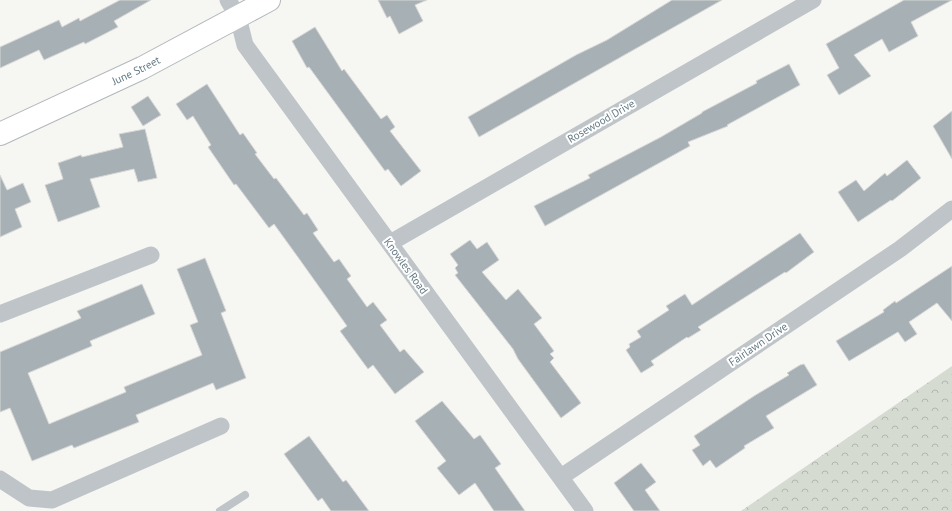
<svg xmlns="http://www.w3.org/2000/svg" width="952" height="511" font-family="'PT Sans',sans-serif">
	<defs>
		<pattern id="forest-crowns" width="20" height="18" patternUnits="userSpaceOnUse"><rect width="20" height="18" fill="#d6dbd2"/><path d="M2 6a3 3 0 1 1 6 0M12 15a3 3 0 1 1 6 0" fill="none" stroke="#b1b7b0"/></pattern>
	</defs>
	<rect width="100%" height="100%" fill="#f6f6f3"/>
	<path fill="url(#forest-crowns)" d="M952,366V511H741Z"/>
	<path fill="#a6b0b5" stroke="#d8d7d5" d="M120,0H151L114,21L118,27L85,44L84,42L44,60L39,50L0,68V47L59,20L62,27L79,18L80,21Z
		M378,0H427L415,5L423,21L399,34L390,16L387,18Z
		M672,0H722L479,137L468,117L576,55L607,40Z
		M904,0H952L911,22L918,36L889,52L882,39L854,55L871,76L839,95L827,75L839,68L826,44Z
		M315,27L342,71L344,69L381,119L387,115L395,127L390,131L421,171L401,186L388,169L385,171L309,67L307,68L292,41Z
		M789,64L800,85L727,125L728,126L688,142L690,146L545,226L534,206L590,178L588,175L661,137L702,113V112L757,83L756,81Z
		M207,84L240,135L243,133L257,153L255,154L274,179L276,178L304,215L307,213L318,230L313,233L334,262L339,259L351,276L347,279L367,307L373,302L387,320L380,325L400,352L404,349L424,372L395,394L373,365L368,369L340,331L347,326L300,260L274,224L269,228L236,184L234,185L208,147L211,145L193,116L187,120L176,104Z
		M148,96L161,115L143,126L131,107Z
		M952,111V159L933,126Z
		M145,129L157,178L138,182L134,169L90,179L100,207L58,222L45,185L63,179L58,163L81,155L82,157L123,147L119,134Z
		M907,160L921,178L892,201L891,200L858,222L838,192L856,180L864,191L885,173L887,176Z
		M0,175L7,190L23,183L31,202L15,209L22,227L0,237Z
		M800,233L814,252L786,273L785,272L698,327L701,330L688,338L687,337L651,361L654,365L641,373L626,350L630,347L629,344L641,337L637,331L669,310L666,306L685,294L692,305Z
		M470,240L477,249L487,242L499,260L482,272L506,300L518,289L542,318L534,324L554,351L550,354L554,358L550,362L581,403L561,418L518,359L513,349L455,275L458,273L455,268L458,265L450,254Z
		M205,258L226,311L221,313L246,378L216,390L213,383L136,415L139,422L74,448L72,445L32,461L10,408L0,412V352L81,318L77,311L142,284L155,314L90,341L92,346L28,373L49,424L126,392L124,387L202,355L190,325L198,322L177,269Z
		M952,266V321L937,303L909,322L917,334L905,342L898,332L849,361L836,341L884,312L883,310L895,301L896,303Z
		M804,364L817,385L766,416L774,428L744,446L745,448L716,468L710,460L703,466L692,450L700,445L694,436L754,396L789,375L787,373L800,365Z
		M442,401L474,439L480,435L501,464L495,468L525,511H494L475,483L459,495L437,468L446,461L415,421Z
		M309,436L343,482L346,480L369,511H331L322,498L318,501L284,454Z
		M641,463L656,482L645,490L660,511H634L614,483Z"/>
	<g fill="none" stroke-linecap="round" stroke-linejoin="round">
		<defs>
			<g id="secondary">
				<path id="s1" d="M0,134L142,68L269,0"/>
			</g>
		</defs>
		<use href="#secondary" stroke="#b1b8bc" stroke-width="24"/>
		<path stroke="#bec4c7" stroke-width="8" d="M220,511L245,495"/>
		<path stroke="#bec4c7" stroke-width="17" d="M228,0L238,17L245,45L585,511
			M390,243L813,0
			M0,314L151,255
			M561,477L900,249L952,209
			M0,479L29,498L52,500L221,426"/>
		<use href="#secondary" stroke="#fff" stroke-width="22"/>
	</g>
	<g text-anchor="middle" stroke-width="4" stroke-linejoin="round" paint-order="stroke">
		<g font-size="11" fill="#647a85" stroke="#fff">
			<text dy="4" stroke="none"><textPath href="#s1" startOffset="150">June Street</textPath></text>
			<text transform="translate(601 121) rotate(-30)" y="4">Rosewood Drive</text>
			<text transform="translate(406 266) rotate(54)" y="4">Knowles Road</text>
			<text transform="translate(758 344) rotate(-34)" y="4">Fairlawn Drive</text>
		</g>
	</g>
</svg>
